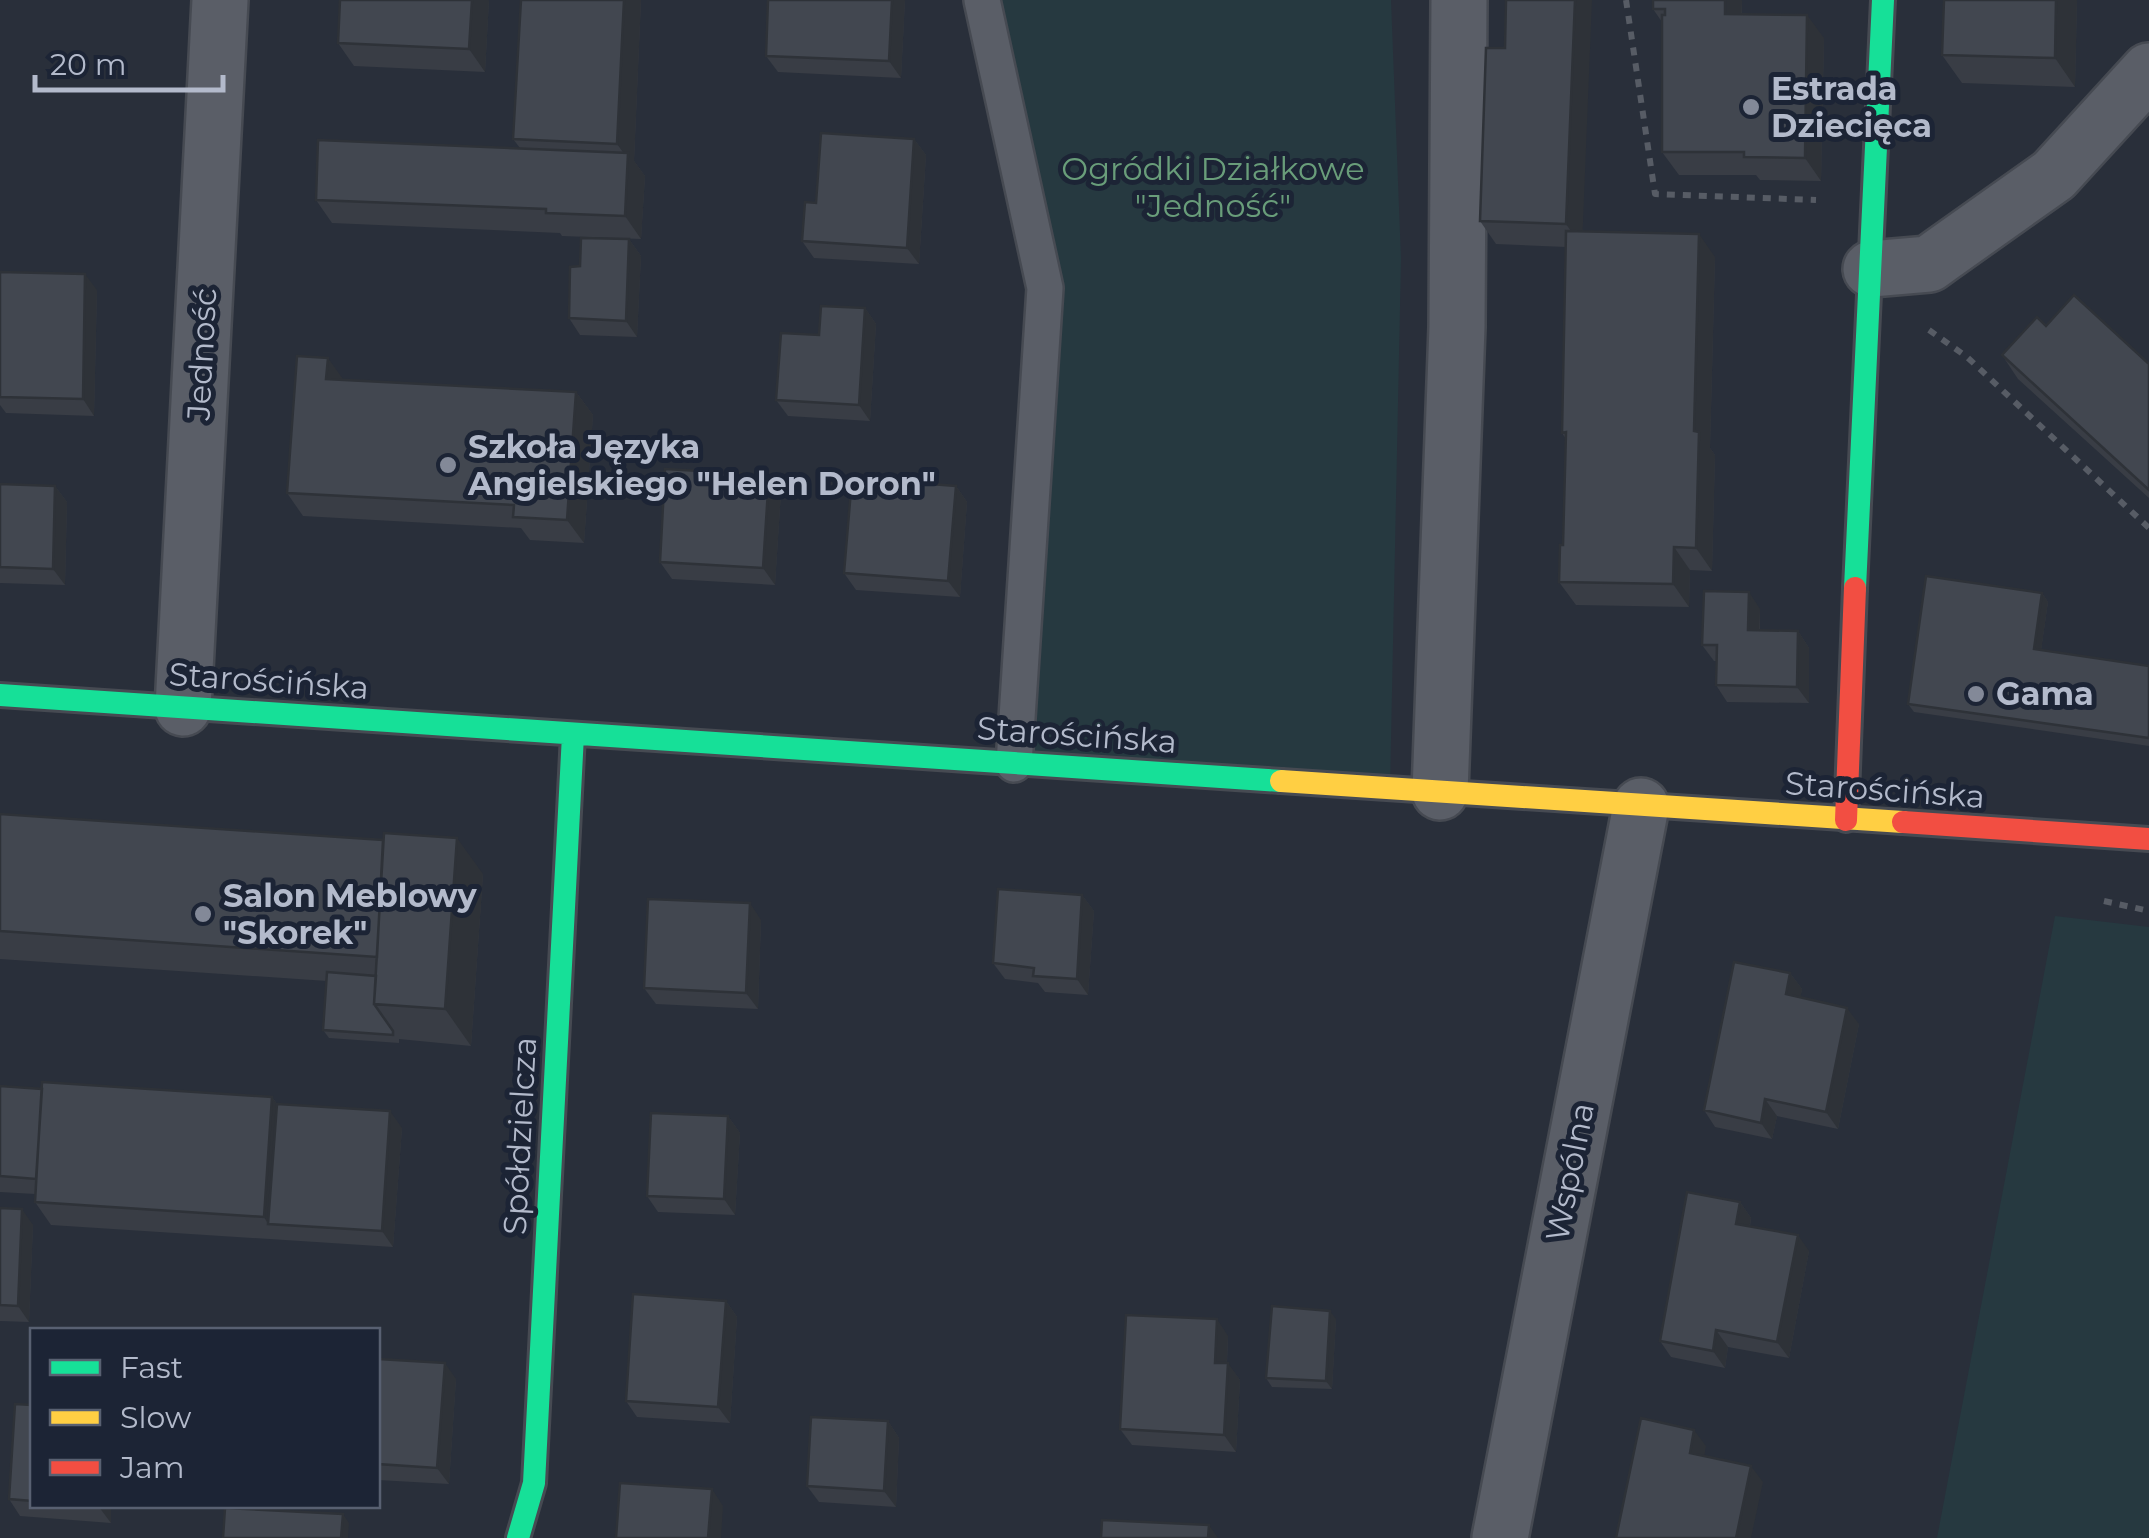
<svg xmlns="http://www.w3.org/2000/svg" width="2149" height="1538" font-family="Montserrat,sans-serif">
	<rect width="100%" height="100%" fill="#292f3a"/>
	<path fill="#263940" d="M982,0H1391L1401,259L1390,788L1014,764L1045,288Z
		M2055,916L2149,927V1538H1937Z"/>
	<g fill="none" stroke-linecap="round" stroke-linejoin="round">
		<defs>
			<path id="lane" d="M982,0L1045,288L1014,764"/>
			<path id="street" d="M1871,269L1929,264L1940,256L2054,175L2149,71
				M183,708L220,0
				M1440,792L1457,327L1459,0
				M1500,1538L1641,806"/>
			<path id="fast" d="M1855,588L1883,0
				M0,695L1281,781
				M518,1538L534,1483L573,735"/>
			<path id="slow" d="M1281,781L1903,822"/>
			<path id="jam" d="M1846,820L1855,588
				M1903,822L2149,839"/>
		</defs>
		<use href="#lane" stroke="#464a52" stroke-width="40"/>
		<use href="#street" stroke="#464a52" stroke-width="60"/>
		<use href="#fast" stroke="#464a52" stroke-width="28"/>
		<use href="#slow" stroke="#464a52" stroke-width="28"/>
		<use href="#jam" stroke="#464a52" stroke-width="28"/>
		<path stroke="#575c65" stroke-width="6" stroke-dasharray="8 8" stroke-linecap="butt" d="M1626,0L1655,194L1816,200
			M1929,330L1967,357L2149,528
			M2104,901L2149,911"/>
		<use href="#lane" stroke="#5a5e67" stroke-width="35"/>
		<use href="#street" stroke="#5a5e67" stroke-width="55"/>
		<use href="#fast" stroke="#16e098" stroke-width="22"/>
		<use href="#slow" stroke="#ffcf43" stroke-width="22"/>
		<use href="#jam" stroke="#f24e42" stroke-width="22"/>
	</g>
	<path fill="#393d45" d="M489,0L485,72L354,66L338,43Z
		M521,0H641L634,161L645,176L641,239L562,236L560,233L332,223L316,200L520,148L513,139Z
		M768,0H905L901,78L778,72L766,56Z
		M1653,0H1742V14L1824,38L1821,181L1760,180L1756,175H1679L1662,152V22L1653,9Z
		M1944,0H2077L2075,87L1962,83L1942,55Z
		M1486,48L1583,231L1715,257L1710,448L1715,455L1712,571L1690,570L1689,607L1576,605L1559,582L1563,545L1566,439L1562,433L1566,247L1496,244L1480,221Z
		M914,139L926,155L919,264L814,258L802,241L816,203Z
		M629,239L641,256L637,337L580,335L569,318L580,266Z
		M0,272L97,290L94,416L6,413L0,405Z
		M865,308L876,324L870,421L788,416L776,400L819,335Z
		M2046,326L2149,364V498L2018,379L2002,355Z
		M344,380L576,392L593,415L584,543L530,540L521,528L303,516L287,493Z
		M769,475L781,492L775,585L672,579L660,562Z
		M0,484L55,486L67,502L65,585L0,583Z
		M956,486L967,502L960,597L856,590L844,573Z
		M2042,593L2048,602L2041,650L2149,666V746L1914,712L1908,704Z
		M1760,609V630L1798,631L1809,648V703L1727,702L1716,685V661H1714L1702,645Z
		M0,814L483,874L471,1046L399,1039V1043L329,1038L323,1030L327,981L0,959Z
		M1082,895L1094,911L1088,995L1045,992L1038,983L1005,979L993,963Z
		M761,920L758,1009L656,1004L644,988Z
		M1790,973L1802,989L1800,998L1859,1024L1838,1129L1777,1116L1772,1139L1715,1127L1704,1110Z
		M0,1086L42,1089L272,1097L277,1104L402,1128L393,1247L51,1225L35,1202V1194L0,1192Z
		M728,1116L740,1133L735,1215L658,1212L647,1196Z
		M1740,1202L1751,1218L1750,1226L1809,1251L1789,1358L1728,1347L1725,1368L1671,1357L1660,1341Z
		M0,1208L33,1225L29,1322L0,1321Z
		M726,1301L737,1317L730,1423L637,1417L626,1401Z
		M1336,1319L1332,1389L1272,1387L1266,1378Z
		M1228,1336L1227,1363L1240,1380L1236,1452L1132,1445L1120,1429Z
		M378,1359L456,1379L449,1484L378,1480Z
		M32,1405V1506H111V1523L20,1516L9,1499Z
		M888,1421L899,1438L896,1507L819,1502L807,1486Z"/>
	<path fill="#2e3238" d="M472,0H489L485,72L469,49Z
		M624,0H641L634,161L645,176L641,239L625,216L628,159L617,144Z
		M892,0H905L901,78L889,61Z
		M1575,0H1592L1582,247L1566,224Z
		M1725,0H1742L1741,37L1725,14Z
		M2056,0H2077L2075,87L2055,58Z
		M1807,15L1824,38L1821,181L1805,158Z
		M914,139L926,155L919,264L907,248Z
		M1699,234L1715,257L1710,448L1715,455L1712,571L1696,548L1694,431Z
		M629,239L641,256L637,337L626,321Z
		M85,274L97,290L94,416L83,399Z
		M865,308L876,324L870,421L859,405Z
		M328,358L345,382L326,379Z
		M576,392L593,415L584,543L567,520Z
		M769,475L781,492L775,585L763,568Z
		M55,486L67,502L65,585L53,569Z
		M956,486L967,502L960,597L948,581Z
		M1674,547L1690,570L1689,607L1673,584Z
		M1749,592L1760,609L1759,646L1748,630Z
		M2042,593L2048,602L2040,658L2034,649Z
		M1798,631L1809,648V703L1797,687Z
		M457,838L483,874L471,1046L445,1009Z
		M1082,895L1094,911L1088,995L1077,979Z
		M750,903L761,920L758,1009L746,993Z
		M1790,973L1802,989L1798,1011L1786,994Z
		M1847,1008L1859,1024L1838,1129L1826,1112Z
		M272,1097L288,1120L268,1224L264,1217Z
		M1765,1099L1777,1116L1772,1139L1761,1123Z
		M390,1111L402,1128L393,1247L382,1231Z
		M728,1116L740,1133L735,1215L724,1199Z
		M1740,1202L1751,1218L1747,1240L1736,1224Z
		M22,1209L33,1225L29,1322L18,1306Z
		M1798,1235L1809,1251L1789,1358L1777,1342Z
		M726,1301L737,1317L730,1423L718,1407Z
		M1330,1311L1336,1319L1332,1389L1326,1381Z
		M1217,1319L1228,1336L1226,1379L1215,1363Z
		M1716,1330L1728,1347L1725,1368L1713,1351Z
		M445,1363L456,1379L449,1484L437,1468Z
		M1228,1363L1240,1380L1236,1452L1224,1435Z
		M888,1421L899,1438L896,1507L884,1491Z
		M1694,1430L1706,1446L1702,1469L1690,1453Z
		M1751,1466L1763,1482L1751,1538H1736Z
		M712,1489L723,1506L721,1538H708Z
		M99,1506H111V1523L99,1507Z
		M343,1514L349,1523L348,1538H341Z
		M1209,1525L1218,1538H1208Z"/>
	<path fill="#424750" stroke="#2e3238" stroke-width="2.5" d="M340,0H472L469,49L338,43Z
		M521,0H624L617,144L513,139Z
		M768,0H892L889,61L766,56Z
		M1506,0H1575L1566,224L1480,221L1486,48H1505Z
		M1653,0H1725V14L1807,15L1805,158L1744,157V152H1662V15H1665V9H1653Z
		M1944,0H2056L2055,58L1942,55Z
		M821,133L914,139L907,248L802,241L805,202L816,203Z
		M318,140L628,153L625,216L546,213V209L316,200Z
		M1566,231L1699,234L1694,431L1699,432L1696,548L1674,547L1673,584L1559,582L1560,545H1563L1566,432L1562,433Z
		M581,238L629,239L626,321L569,318L570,267L580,266Z
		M0,272L85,274L83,399L0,397Z
		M2074,295L2149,364V490L2002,355L2037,317L2046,326Z
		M821,306L865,308L859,405L776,400L781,333L819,335Z
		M297,356L328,358L326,379L576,392L567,520L513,517L514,505L287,493Z
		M665,469L769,475L763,568L660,562Z
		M852,478L956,486L948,581L844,573Z
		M0,484L55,486L53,569L0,567Z
		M1926,576L2042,593L2034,649L2149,666V738L1908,704Z
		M1704,591L1749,592L1748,630L1798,631L1797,687L1716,685L1717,645H1702Z
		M0,814L383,840L377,957L0,931Z
		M384,833L457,838L445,1009L374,1004Z
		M998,889L1082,895L1077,979L1033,976L1034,968L993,963Z
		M648,899L750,903L746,993L644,988Z
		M1734,962L1790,973L1786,994L1847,1008L1826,1112L1765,1099L1761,1123L1704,1110Z
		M327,972L376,976L374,1004L393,1031V1035L323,1030Z
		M42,1082L272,1097L264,1217L35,1202Z
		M0,1086L42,1089L36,1179L0,1176Z
		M277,1104L390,1111L382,1231L268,1224Z
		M651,1113L728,1116L724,1199L647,1196Z
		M1687,1192L1740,1202L1736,1224L1798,1235L1777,1342L1716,1330L1713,1351L1660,1341Z
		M0,1208L22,1209L18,1306L0,1305Z
		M633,1294L726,1301L718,1407L626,1401Z
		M1272,1306L1330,1311L1326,1381L1266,1378Z
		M1126,1315L1217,1319L1215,1363H1228L1224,1435L1120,1429Z
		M378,1359L445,1363L437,1468L378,1464Z
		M15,1404L32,1405V1501L9,1499Z
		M811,1417L888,1421L884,1491L807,1486Z
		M1641,1418L1694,1430L1690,1453L1751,1466L1736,1538H1616Z
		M620,1483L712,1489L708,1538H616Z
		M225,1508L343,1514L341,1538H223Z
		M1102,1520L1209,1525L1208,1538H1101Z"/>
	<g fill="#838998" stroke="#1c2435" stroke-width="4">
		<circle cx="1751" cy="107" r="10"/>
		<circle cx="448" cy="465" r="10"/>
		<circle cx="1976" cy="694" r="10"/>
		<circle cx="203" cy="914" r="10"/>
	</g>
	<g text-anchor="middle" stroke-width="10" stroke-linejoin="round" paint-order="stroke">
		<g font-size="32" font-weight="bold" fill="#b3bacb" stroke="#1c2435" text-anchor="start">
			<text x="1771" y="100">Estrada<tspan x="1771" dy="37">Dziecięca</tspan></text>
			<text x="468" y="458">Szkoła Języka<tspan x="468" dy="37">Angielskiego "Helen Doron"</tspan></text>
			<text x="1996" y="705">Gama</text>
			<text x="223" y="907">Salon Meblowy<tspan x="223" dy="37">"Skorek"</tspan></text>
		</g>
		<g font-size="32" fill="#699d7a" stroke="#1c2435">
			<text x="1213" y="180">Ogródki Działkowe<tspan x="1213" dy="37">"Jedność"</tspan></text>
		</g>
		<g font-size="32" fill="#b3bacb" stroke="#1c2435">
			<text transform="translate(202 354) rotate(-87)" y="11">Jedność</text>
			<text transform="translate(269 681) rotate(4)" y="11">Starościńska</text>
			<text transform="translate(1077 735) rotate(4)" y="11">Starościńska</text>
			<text transform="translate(1885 790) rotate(4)" y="11">Starościńska</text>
			<text transform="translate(520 1136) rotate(-87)" y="11">Spółdzielcza</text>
			<text transform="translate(1570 1172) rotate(-79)" y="11">Wspólna</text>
		</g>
	</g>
	<rect x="30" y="1328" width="350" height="180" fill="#1c2435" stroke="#586071" stroke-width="2.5"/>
	<rect x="50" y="1360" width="50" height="15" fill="#16e098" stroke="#586071" stroke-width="2.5"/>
	<text x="120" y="1378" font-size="30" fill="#b3bacb">Fast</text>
	<rect x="50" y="1410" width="50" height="15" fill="#ffcf43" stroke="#586071" stroke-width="2.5"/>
	<text x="120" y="1428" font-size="30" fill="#b3bacb">Slow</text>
	<rect x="50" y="1460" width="50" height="15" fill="#f24e42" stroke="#586071" stroke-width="2.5"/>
	<text x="120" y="1478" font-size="30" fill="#b3bacb">Jam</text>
	<path d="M35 75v15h188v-15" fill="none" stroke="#b3bacb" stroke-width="5"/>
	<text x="50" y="75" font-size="30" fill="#b3bacb" stroke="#1c2435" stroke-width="8" paint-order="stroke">20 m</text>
</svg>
